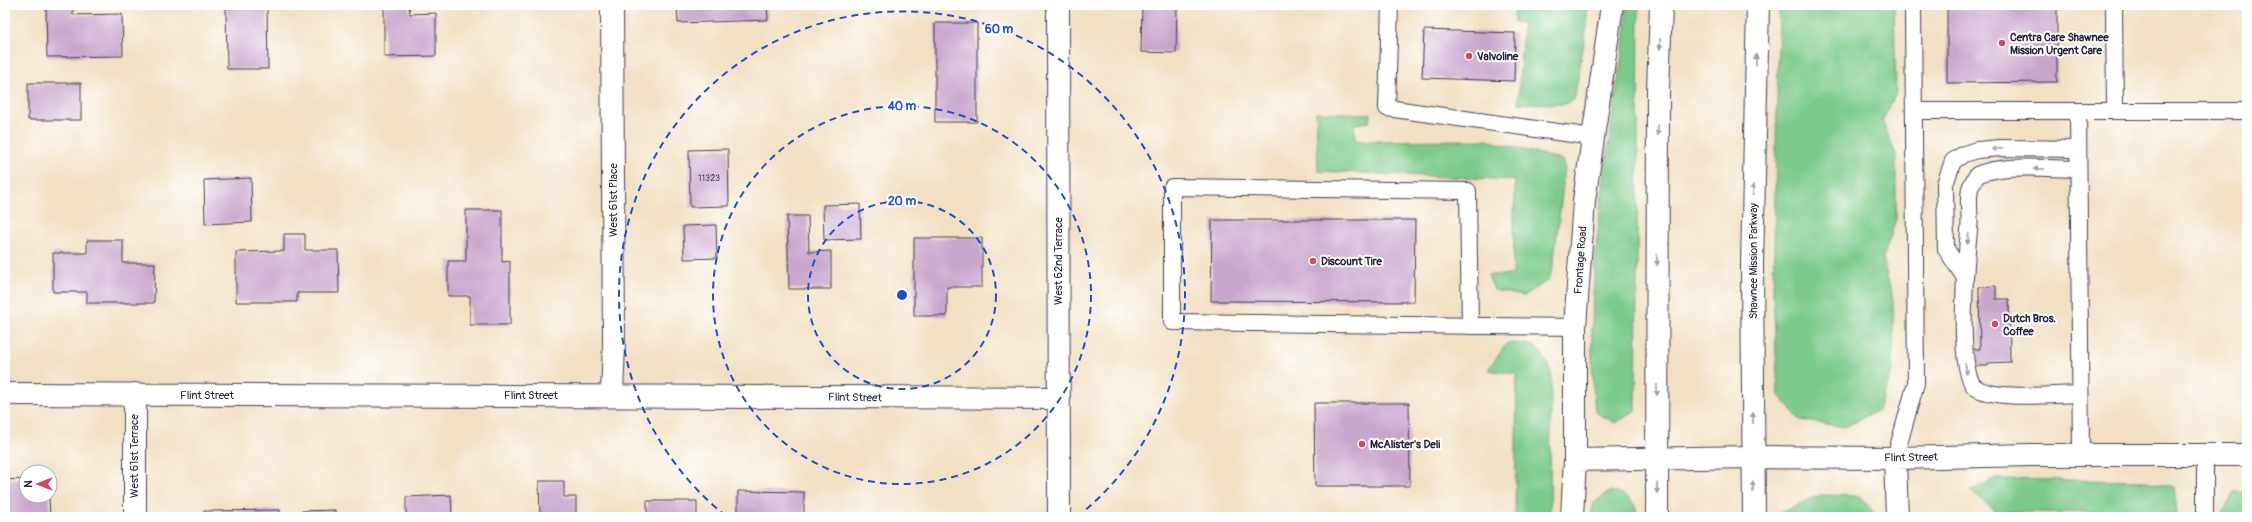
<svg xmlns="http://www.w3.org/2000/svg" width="2252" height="522" font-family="Pangolin,sans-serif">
	<rect width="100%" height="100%" fill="#fff"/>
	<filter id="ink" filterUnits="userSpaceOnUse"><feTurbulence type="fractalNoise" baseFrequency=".025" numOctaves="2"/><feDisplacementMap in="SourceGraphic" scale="8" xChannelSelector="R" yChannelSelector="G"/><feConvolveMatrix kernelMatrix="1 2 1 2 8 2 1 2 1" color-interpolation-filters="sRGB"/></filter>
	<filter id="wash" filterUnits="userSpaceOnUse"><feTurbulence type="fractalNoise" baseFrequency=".012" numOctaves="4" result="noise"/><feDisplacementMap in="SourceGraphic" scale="16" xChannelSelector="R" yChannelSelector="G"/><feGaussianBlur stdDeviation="0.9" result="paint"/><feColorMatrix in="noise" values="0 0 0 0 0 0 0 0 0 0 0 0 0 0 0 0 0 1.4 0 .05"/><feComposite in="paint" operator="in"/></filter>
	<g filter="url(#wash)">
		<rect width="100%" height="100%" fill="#f1e0c2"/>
		<path fill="#7bca89" stroke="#4e7662" d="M1514,5H1587V26L1574,100L1564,104L1518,103L1523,23L1514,22Z
			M1626,5H1639L1636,410L1616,423L1595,412C1583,283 1608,155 1626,27Z
			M1779,5H1894L1896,94L1882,121L1896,154V219L1883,259L1893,300V371L1878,410L1845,427L1800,420L1778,394L1773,292Z
			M1316,112L1371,114L1369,122L1354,124L1356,141L1487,140L1562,160L1565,169L1553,266L1549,280L1523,296L1494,290L1488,275H1513L1515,180L1318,171Z
			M1507,343C1536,343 1540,346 1551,373L1550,517H1515L1517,374L1488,370Z
			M1995,479L2146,481L2173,487L2176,513L1997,512L1970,491Z
			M1611,491C1625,494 1637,500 1637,517H1592V504Z
			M2234,493H2247V517H2221L2220,515Z
			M1819,495L1859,496L1878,517H1780V513Z"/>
		<g id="blocks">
			<path fill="#c8a5cc" d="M46,5H73V15L122,14L123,56L47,57Z
				M677,5H767L768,20L678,23Z
				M1142,5H1177L1176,53L1141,52Z
				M1947,5H2057V82L1947,83Z
				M384,6H409L410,14L436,13V56L384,57Z
				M267,7L268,69H227L226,8Z
				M935,23H977V122H935Z
				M1424,30L1515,33L1514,81L1422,78Z
				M28,83H81V120H28Z
				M728,149L729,206L690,207L689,150Z
				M251,178L252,222L205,224L204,180Z
				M860,204L861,239L824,240L823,205Z
				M466,210H502V262L510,261V325H470V296H448V261H466Z
				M787,216H808L809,252L831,251V289H789Z
				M1212,220H1415L1414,302L1211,301Z
				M716,225L717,258L684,259L683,226Z
				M284,234H305V250H338L339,293H297V302H236V252L284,251Z
				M914,238H982V287H947V316H914Z
				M87,240H123V263H155L154,303H87V292H53V253H87Z
				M1996,286V299H2009L2010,362L1988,363V366H1972V349H1980L1979,287Z
				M1314,403H1409L1410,486H1315Z
				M26,479V496H49L50,517H5V480Z
				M539,481H564V497H576V517H540Z
				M738,491L804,492V517H738Z
				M451,495L452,517H406V497Z
				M647,501H697V517H647Z
				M280,510V517H204V511Z
				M335,510V517H302V511Z"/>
		</g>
	</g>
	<g filter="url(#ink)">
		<use href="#blocks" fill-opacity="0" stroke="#413e4f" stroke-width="1"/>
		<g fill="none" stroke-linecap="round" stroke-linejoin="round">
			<defs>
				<path id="lane" d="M1390,5L1387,108L1593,137
					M2114,5L2115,111
					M1914,111H2247
					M2078,111L2081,455
					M2078,169C2048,169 2004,163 1977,175C1975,179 1971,184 1970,189C1967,202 1971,217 1969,231C1966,257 1956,372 1975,387C1993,401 2056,394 2080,394
					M1965,278L1946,249L1945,184L1953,161L1964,154L1977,150L2000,148L2078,149
					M1470,326L1468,191L1172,187V322L1575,327
					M2205,455V517
					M1895,458L1916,383L1913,5"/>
				<path id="street" d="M1058,5L1059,517
					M5,394L1057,398
					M135,394V517
					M612,395L614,344L612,5
					M1895,458L1897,517
					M1575,460L1753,457L1895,458L2032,455H2247
					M1572,517L1575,460V327L1584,201L1612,5"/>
				<path id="highway" d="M1657,517L1658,91L1661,5
					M1754,517L1752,265L1758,5"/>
			</defs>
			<use href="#lane" stroke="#413e4f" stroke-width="18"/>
			<use href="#street" stroke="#413e4f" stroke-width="24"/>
			<use href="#highway" stroke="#413e4f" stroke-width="24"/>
			<use href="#lane" stroke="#fff" stroke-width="16"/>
			<use href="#street" stroke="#fff" stroke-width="22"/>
			<use href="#highway" stroke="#fff" stroke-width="22"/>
		</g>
		<defs><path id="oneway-solid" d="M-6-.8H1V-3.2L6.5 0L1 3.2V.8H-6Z"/></defs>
		<g fill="#9c9ca7">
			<use href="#oneway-solid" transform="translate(1660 44) rotate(92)"/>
			<use href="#oneway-solid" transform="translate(1756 60) rotate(-88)"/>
			<use href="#oneway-solid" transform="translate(1658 130) rotate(90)"/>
			<use href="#oneway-solid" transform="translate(1997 149) rotate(177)"/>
			<use href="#oneway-solid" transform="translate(2039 169) rotate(-180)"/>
			<use href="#oneway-solid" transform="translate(1753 190) rotate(-89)"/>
			<use href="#oneway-solid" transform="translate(1968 239) rotate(98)"/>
			<use href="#oneway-solid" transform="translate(1657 260) rotate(90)"/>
			<use href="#oneway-solid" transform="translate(1966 369) rotate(81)"/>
			<use href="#oneway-solid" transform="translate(1657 390) rotate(90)"/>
			<use href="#oneway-solid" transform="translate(1753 418) rotate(-90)"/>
			<use href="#oneway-solid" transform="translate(1753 487) rotate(-90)"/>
			<use href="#oneway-solid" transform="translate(1657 488) rotate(90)"/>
		</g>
	</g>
	<g fill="none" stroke="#1d4ed8" stroke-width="2" stroke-dasharray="7 5">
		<circle cx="902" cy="295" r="94"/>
		<circle cx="902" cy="295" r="189"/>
		<path d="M726 516A283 283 0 1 1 1078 516"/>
	</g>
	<g fill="#d1495b" stroke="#fff" stroke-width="1.5">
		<circle cx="2002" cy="43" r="4"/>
		<circle cx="1469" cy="56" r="4"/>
		<circle cx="1313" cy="261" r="4"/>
		<circle cx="1995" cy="324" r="4"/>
		<circle cx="1362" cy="444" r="4"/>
	</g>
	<g text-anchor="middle" stroke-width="4" stroke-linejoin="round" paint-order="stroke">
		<g font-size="9" fill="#4c435f">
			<text x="709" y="181">11323</text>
		</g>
		<g font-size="11" font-weight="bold" fill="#22223b" stroke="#fff" text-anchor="start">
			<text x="2010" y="41">Centra Care Shawnee<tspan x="2010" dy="13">Mission Urgent Care</tspan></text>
			<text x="1477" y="60">Valvoline</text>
			<text x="1321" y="265">Discount Tire</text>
			<text x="2003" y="322">Dutch Bros.<tspan x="2003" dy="13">Coffee</tspan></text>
			<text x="1370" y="448">McAlister's Deli</text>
		</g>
		<g font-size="11" fill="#22223b" stroke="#fff">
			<text transform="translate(613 200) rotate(-90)" y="4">West 61st Place</text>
			<text transform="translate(1580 260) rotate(-86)" y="4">Frontage Road</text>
			<text transform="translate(1058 261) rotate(-90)" y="4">West 62nd Terrace</text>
			<text transform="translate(1753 261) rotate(-90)" y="4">Shawnee Mission Parkway</text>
			<text x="207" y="399">Flint Street</text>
			<text x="531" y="399">Flint Street</text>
			<text transform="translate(855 397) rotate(1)" y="4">Flint Street</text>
			<text transform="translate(134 456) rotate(-90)" y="4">West 61st Terrace</text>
			<text transform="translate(1911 457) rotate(-1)" y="4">Flint Street</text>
		</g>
	</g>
	<circle cx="902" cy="295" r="6" fill="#1d4ed8" stroke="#fff" stroke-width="2"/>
	<g font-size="12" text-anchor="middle" font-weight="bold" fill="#1d4ed8" stroke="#fff" stroke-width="4" stroke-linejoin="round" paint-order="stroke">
		<text x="999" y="33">60 m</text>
		<text x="902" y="110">40 m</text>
		<text x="902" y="205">20 m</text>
	</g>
	<rect width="2252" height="522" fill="none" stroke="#fff" stroke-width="20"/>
	<g transform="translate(38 484) rotate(270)"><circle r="19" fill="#ffffff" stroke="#a7a7b1"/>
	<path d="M0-3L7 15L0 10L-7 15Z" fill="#d1495b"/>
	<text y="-6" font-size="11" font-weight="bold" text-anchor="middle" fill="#22223b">N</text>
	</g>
</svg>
